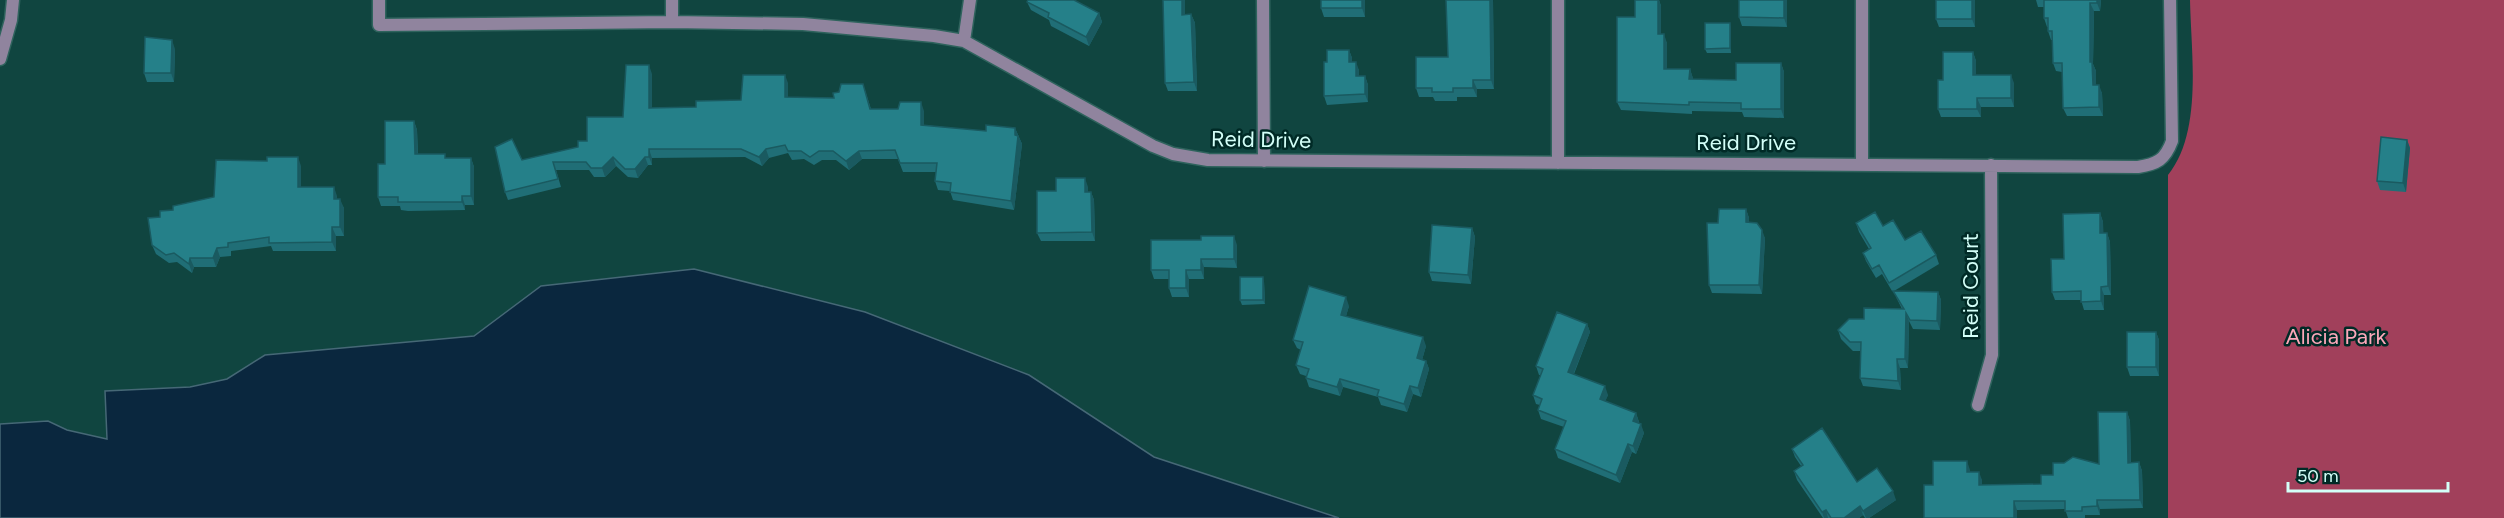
<svg xmlns="http://www.w3.org/2000/svg" width="2504" height="518" font-family="Figtree,sans-serif">
	<rect width="100%" height="100%" fill="#104540"/>
	<path fill="#a1405b" d="M2190,0H2504V518H2168V175C2203,132 2191,53 2190,0Z"/>
	<path fill="#0a273e" stroke="#466876" stroke-width="1.5" d="M694,269L865,312L1029,375L1154,457L1339,518H0V424L48,421L67,430L107,439L105,391L190,387L227,379L265,355L474,336L541,286Z"/>
	<g fill="none" stroke-linecap="round" stroke-linejoin="round">
		<defs>
			<path id="minor" d="M379,0V25L672,22L803,24L934,36L964,41L1153,146L1173,154L1208,160L2138,167C2157,164 2165,160 2172,141L2170,0
				M672,0V22
				M1263,0L1264,161
				M1558,0V163
				M964,41L970,0
				M0,59L11,20L13,0
				M1862,164V0
				M1978,405L1992,355L1991,165"/>
		</defs>
		<use href="#minor" stroke="#2f635d" stroke-width="15"/>
		<use href="#minor" stroke="#90849e" stroke-width="12"/>
	</g>
	<path fill="#206e76" d="M1185,0V15L1191,14L1195,23L1197,91H1168L1165,83Z
		M1365,0V17H1324L1321,8Z
		M1446,0H1493L1494,89H1477V97H1457V101H1435L1433,97H1419L1416,88L1448,57Z
		M1635,0H1659L1661,6V34L1667,43V69H1690L1693,79L1736,80L1781,63L1784,72V118L1744,117L1742,112L1692,111V114L1621,110L1617,102L1635,17Z
		M1787,0V27L1742,26L1739,17Z
		M1975,0V27H1939L1936,19Z
		M2036,0H2101L2100,11H2094L2093,64L2096,71V85L2102,93L2103,116H2067L2063,108L2062,72L2056,71L2053,63V40H2051L2048,31V27H2047L2044,18V7H2038Z
		M1027,2L1099,13L1102,22L1089,46L1051,26L1049,20L1031,10Z
		M1731,27V53H1707L1705,49Z
		M175,49L174,82H147L144,73Z
		M1349,50L1352,58V62L1359,70V76H1365L1368,85V102L1327,105L1324,96L1327,62Z
		M1973,52L1976,61V75L2014,83V107H1981V117H1941L1938,109L1943,80Z
		M652,74V108L696,107L741,100L788,83V97L834,98L839,92L863,84L871,109L924,111V125L986,131L1015,128L1022,144L1014,210L953,200L950,191L938,190L935,181L936,172H903L898,159H862L849,170L836,160H822L814,165L804,159L792,160L788,153L769,158L762,166L745,157L652,158V165H648L638,178L628,177L616,166L605,177H594L589,170H556L561,187L508,200L505,192L522,160L578,147L623,117Z
		M414,121L417,130L418,154L447,158H471L474,167V205H465V210L408,211L401,210L400,206H381L378,197L385,164Z
		M2407,140L2410,148L2406,192L2380,190L2377,181Z
		M301,166V187L337,196V199L344,208V236H336V251H273L271,246L231,251V256L220,257L216,267H194L192,273L177,262L169,263L156,254L152,245L160,217L173,210L214,197Z
		M1088,187V192H1091L1094,200L1095,241H1041L1037,233Z
		M1746,209L1749,218V222L1765,238L1762,294L1712,293L1709,285L1718,223Z
		M2100,213L2103,222V233H2107L2110,242L2111,295H2104V310H2084L2081,300H2055L2052,292L2064,259Z
		M1856,223L1883,226L1905,240L1936,255L1939,264L1894,291L1938,292L1941,300L1940,330L1913,329L1909,321L1908,368H1900L1901,390L1863,386L1860,378L1861,351H1853L1841,339L1838,330L1864,319L1902,309L1897,299L1894,291H1892L1882,274L1876,278L1866,261L1863,253L1869,249L1859,232Z
		M1472,228L1475,237L1471,284L1432,281L1429,272Z
		M1237,245V268L1204,267V279H1189V297H1172L1169,288V279H1154L1151,270Z
		M1264,281L1265,304L1242,305L1240,300Z
		M1349,306L1346,316L1426,346L1422,360L1426,361L1429,369L1421,397L1413,394L1407,412L1381,405L1378,397L1343,387L1340,396L1309,387L1306,378V376L1300,374L1296,365L1301,350L1297,348L1293,340Z
		M1587,324L1590,332L1574,374L1608,395L1605,401L1636,413L1639,422V423L1644,433L1636,454L1632,452L1620,483L1558,458L1555,449L1564,427L1541,419L1538,410L1540,405L1536,404L1533,395L1541,375H1539L1536,366Z
		M2156,332L2159,340V376H2130L2127,367Z
		M2127,412L2130,421L2131,463L2139,462L2142,471L2143,508L2100,509V515H2085V518H2068L2065,509L2017,510L1933,485L1970,470V472L1982,480V485L2041,484L2053,475L2099,464Z
		M1792,449L1857,482L1896,500L1869,518H1865L1863,515L1859,518H1823L1797,480L1794,471L1801,466L1795,457Z"/>
	<path fill="#1a5a60" d="M1182,0H1185V23L1182,15Z
		M1362,0H1365V17L1362,8Z
		M1490,0H1493L1494,89L1491,80Z
		M1658,0H1659L1661,6V43L1658,34Z
		M1784,0H1787V27L1784,18Z
		M1972,0H1975V27L1972,19Z
		M2097,0H2101L2100,11L2097,3Z
		M2090,3L2094,11L2093,64L2096,71V94L2093,85L2090,62Z
		M1099,13L1102,22L1089,46L1086,37Z
		M1191,14L1195,23L1197,91L1194,82Z
		M1730,23L1731,27V53L1730,48Z
		M1664,34L1667,43V78L1664,69Z
		M172,40L175,49L174,82L171,73Z
		M1349,50L1352,58V70L1349,62Z
		M1973,52L1976,61V83L1973,75Z
		M1356,62L1359,70V85L1356,76Z
		M1781,63L1784,72V118L1781,109Z
		M649,65L652,74V116L649,108Z
		M1690,69L1693,78V88L1689,79Z
		M785,75L788,83V106L785,97Z
		M2011,75L2014,83V107L2011,98Z
		M1365,76L1368,85V102L1365,94Z
		M1473,80L1477,89V97L1473,88Z
		M2099,85L2102,93L2103,116L2099,107Z
		M1977,98L1981,107V117L1977,109Z
		M921,102L924,111V134L921,125Z
		M414,121L417,130L418,163L415,154Z
		M1015,128L1022,144L1014,210L1011,201Z
		M2407,140L2410,148L2406,192L2403,183Z
		M649,149L652,158V165L649,157Z
		M766,149L769,158L762,166L759,157Z
		M859,151L862,159L849,170L846,161Z
		M298,157L301,166V196L298,187Z
		M613,157L616,166L605,177L602,168Z
		M645,157L648,165L638,178L635,169Z
		M471,158L474,167V205L471,196Z
		M1085,178L1088,187V200L1085,192Z
		M334,187L337,196V208L334,199Z
		M1091,192L1094,200L1095,241L1092,232Z
		M462,196L465,205V210L462,202Z
		M340,199L344,208V236L340,227Z
		M1746,209L1749,218V230L1746,222Z
		M2100,213L2103,222L2104,242L2100,233Z
		M332,227L336,236V251L332,242Z
		M1472,228L1475,237L1471,284L1468,275Z
		M1762,230L1765,238L1762,294L1759,285Z
		M2107,233L2110,242L2111,295L2108,286Z
		M1234,236L1237,245V268L1234,259Z
		M217,248L220,257L216,267L213,258Z
		M190,258L194,267L192,273L189,264Z
		M1201,259L1204,267V279L1201,270Z
		M1186,270L1189,279V297L1186,288Z
		M1263,277L1264,281L1265,304L1263,300Z
		M2101,287L2104,295V310L2101,301Z
		M1938,292L1941,300L1940,330L1937,321Z
		M1346,297L1349,306L1344,323L1341,315Z
		M1906,313L1909,321L1908,368L1905,359Z
		M1587,324L1590,332L1571,380L1568,372Z
		M2156,332L2159,340V376L2156,367Z
		M1423,337L1426,346L1420,367L1417,358Z
		M1897,359L1900,368L1901,390L1898,381Z
		M1426,361L1429,369L1421,397L1418,388Z
		M1340,379L1343,387L1340,396L1337,387Z
		M1410,386L1413,394L1407,412L1404,404Z
		M1605,386L1608,395L1603,407L1600,399Z
		M2127,412L2130,421L2131,471L2128,463Z
		M1636,413L1639,422L1636,430L1633,421Z
		M1641,424L1644,433L1636,454L1633,446Z
		M1628,444L1632,452L1620,483L1616,475Z
		M1967,461L1970,470L1971,480L1967,472Z
		M2139,462L2142,471L2143,508L2140,500Z
		M1979,472L1982,480V493L1979,485Z
		M1893,491L1896,500L1869,518H1866L1863,511Z
		M2097,500L2100,509V515L2097,506Z
		M2014,501L2017,510V518H2014Z
		M1860,506L1863,515L1859,518H1844Z
		M1826,510L1828,518H1824L1822,512Z"/>
	<path fill="#258089" stroke="#1a5a60" stroke-width="1.5" d="M1028,0H1074L1099,13L1086,37L1048,17L1049,13L1027,2Z
		M1163,0H1182V15L1191,14L1194,82L1165,83Z
		M1321,0H1362V8H1321Z
		M1446,0H1490L1491,80H1473V88H1453V92H1432V88H1416V57H1448Z
		M1635,0H1658V34H1664V69H1690L1689,79L1736,80V63H1781V109H1741V103L1689,102V105L1617,102V17H1635Z
		M1739,0H1784V18L1739,17Z
		M1936,0H1972V19H1936Z
		M2044,0H2097V3H2090V62H2092L2093,85H2099V107L2063,108L2062,63H2053L2052,31H2048V18H2044Z
		M1705,23H1730V48L1705,49Z
		M145,37L172,40L171,73H144Z
		M1327,50H1349V62H1356V76H1365V94L1324,96V62H1327Z
		M1943,52H1973V75H2011V98H1977V109H1938V80H1943Z
		M626,65H649V108L696,107V101L741,100L743,75H785V97L834,98L833,93L839,92L841,84H863L870,109H898L900,102H921V125L986,131V125L1015,128V135L1018,136L1011,201L950,192L951,183L935,181L937,163H900L895,150L859,151L846,161L833,151H819L810,157L801,151H788L785,145L766,149L759,157L741,149H649V157H645L635,169H625L613,157L602,168H591L586,162H553L558,179L505,192L495,147L512,139L522,160L578,147V141H587V117H623Z
		M385,121H414L415,154H445V158H471V196H462V202H398V197H378V164H385Z
		M2381,137L2407,140L2403,183L2377,181Z
		M267,157H298V187H334V199H340V227H332V242L269,243V237L228,243V247L217,248L213,258H190L189,264L174,253L166,255L152,245L148,218L160,217V211L173,210V206L214,197L216,160L267,161Z
		M1056,178H1085V192H1091L1092,232L1037,233V191H1056Z
		M1719,209H1746V222L1757,223L1762,230L1759,285H1709L1707,223H1718Z
		M1875,212L1883,226L1893,220L1905,240L1921,231L1936,255L1889,283L1879,265L1872,269L1863,253L1871,248L1856,223Z
		M2100,213V233H2107L2108,286L2101,287V301L2081,302V291L2052,292L2051,259H2064L2063,214Z
		M1432,225L1472,228L1468,275L1429,272Z
		M1201,236H1234V259H1201V270H1186V288H1169V270H1151V240H1201Z
		M1240,277H1263V300H1240Z
		M1309,286L1346,297L1341,315L1423,337L1417,358L1426,361L1418,388L1410,386L1404,404L1377,396L1379,390L1340,379L1337,387L1306,378L1309,369L1296,365L1303,342L1293,340Z
		M1893,291L1938,292L1937,321L1910,320L1906,313L1905,359H1897L1898,381L1860,378L1861,342H1850L1838,330L1849,319H1864V308L1904,309Z
		M1557,312L1587,324L1568,372L1605,386L1600,399L1636,413L1633,421L1641,424L1633,446L1628,444L1616,475L1555,449L1566,421L1538,410L1542,399L1533,395L1543,369L1536,366Z
		M2127,332H2156V367H2127Z
		M2098,412H2127L2128,463L2139,462L2140,500H2097V506L2082,507V511H2065V501H2014V518H1924V485H1933V461H1967V472H1979V485L2041,484V475H2053V463H2064L2073,457L2099,464Z
		M1822,428L1857,482L1877,468L1893,491L1863,511L1860,506L1844,518H1831L1826,510L1822,512L1794,471L1803,465L1792,449Z"/>
	<g text-anchor="middle" stroke-width="5" stroke-linejoin="round" paint-order="stroke">
		<g font-size="22" fill="#d3fff8" stroke="#002a26">
			<text transform="translate(1261 139) rotate(1)" y="8">Reid Drive</text>
			<text x="1746" y="150">Reid Drive</text>
			<text transform="translate(1970 286) rotate(-90)" y="8">Reid Court</text>
		</g>
		<g font-size="22" fill="#fca8ba" stroke="#002a26">
			<text x="2336" y="344">Alicia Park</text>
		</g>
	</g>
	<path d="M2288 482v9h160v-9" fill="none" stroke="#d3fff8" stroke-width="3"/>
	<text x="2297" y="482" font-size="18" fill="#d3fff8" stroke="#002a26" stroke-width="4.5" paint-order="stroke">50 m</text>
</svg>
